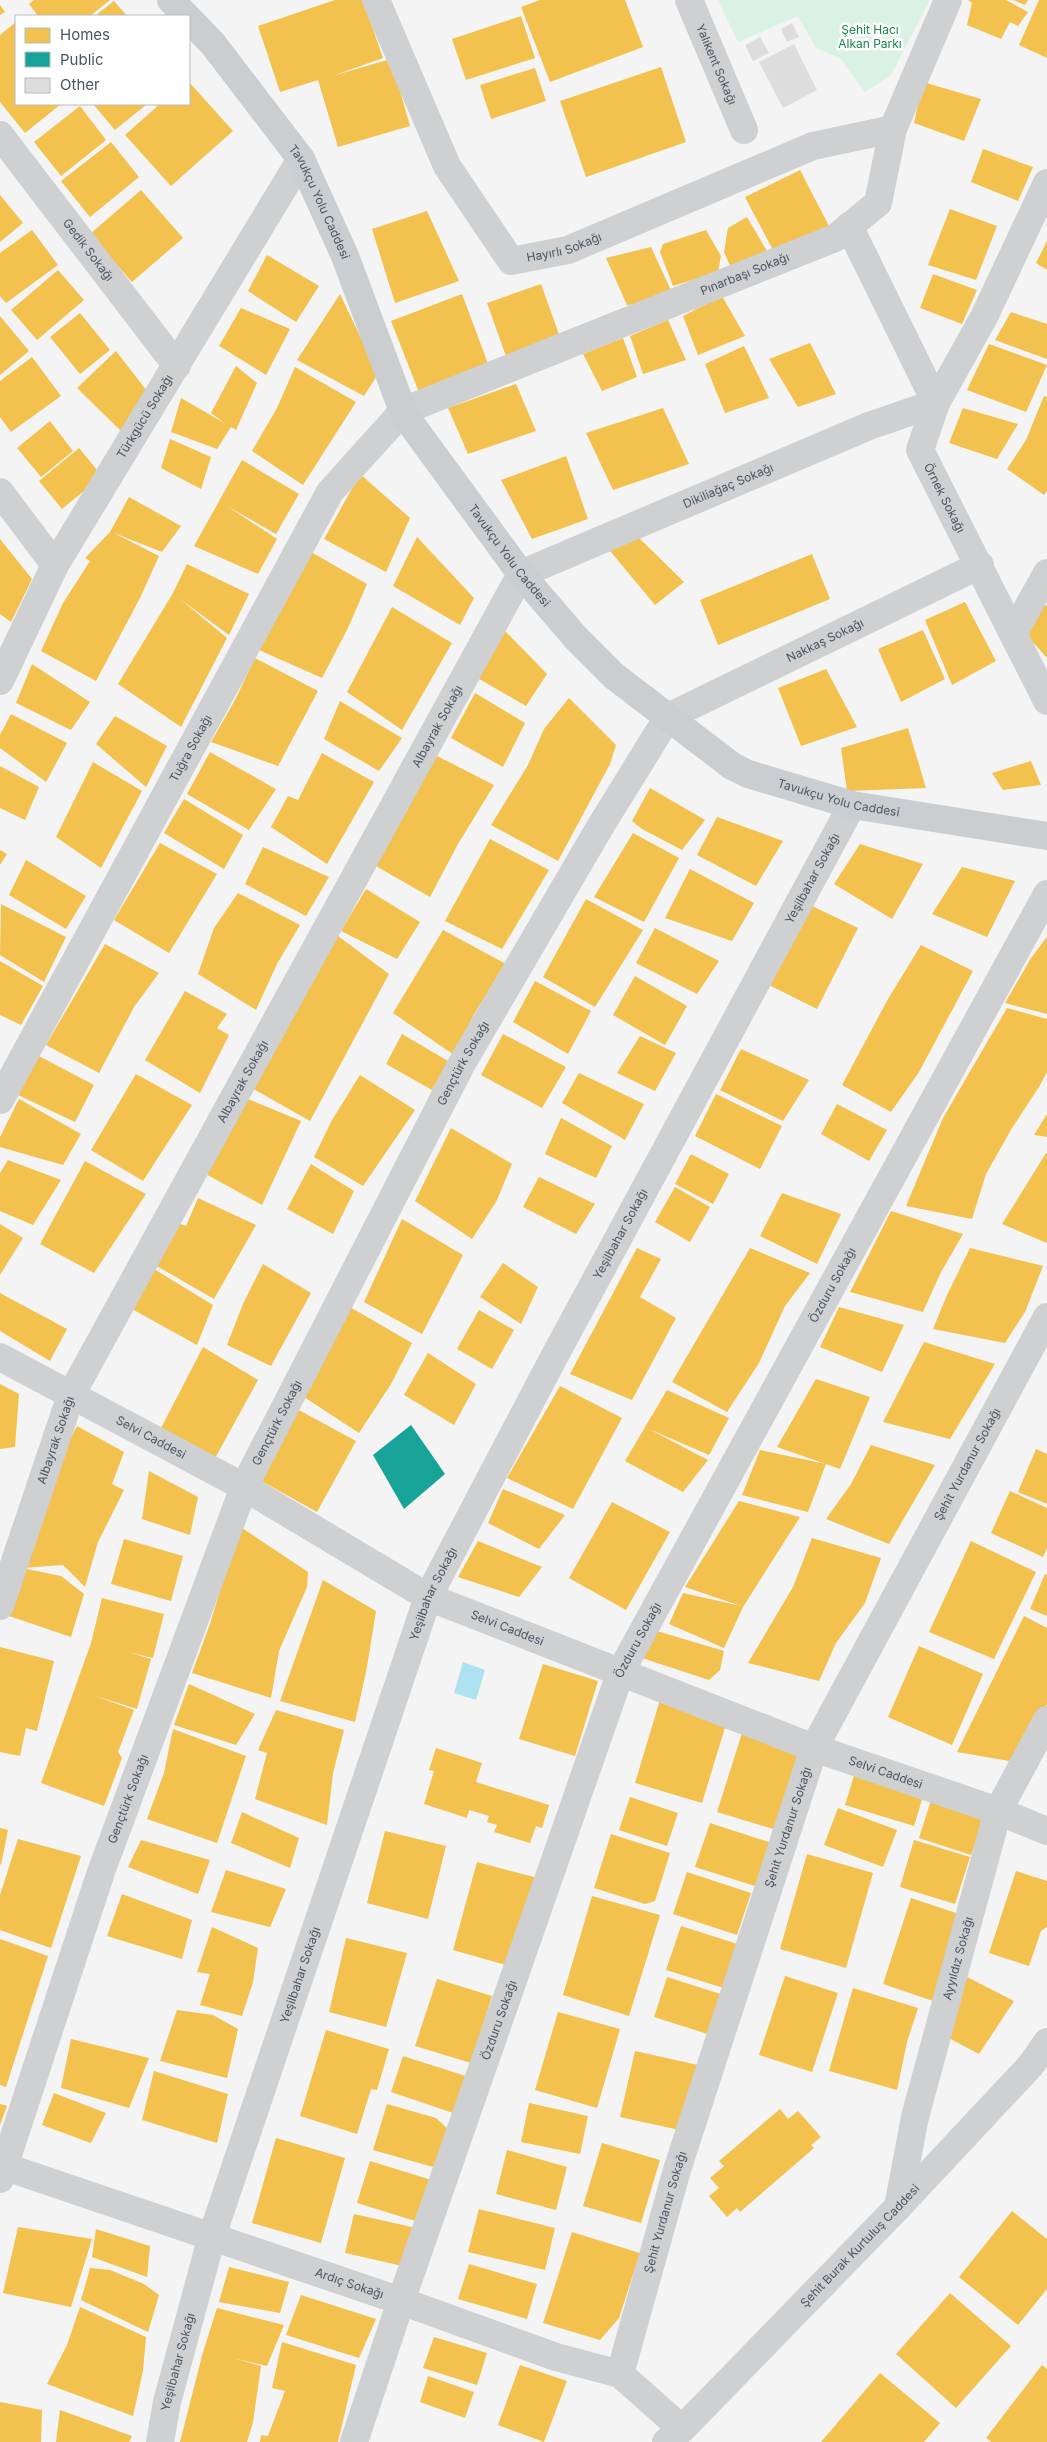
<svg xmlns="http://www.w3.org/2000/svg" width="1047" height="2442" font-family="Inter,sans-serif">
	<rect width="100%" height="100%" fill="#f4f4f4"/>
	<path fill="#d9f2e3" d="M718,0H930L891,75L865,92L840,58L816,48L798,16L738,42Z"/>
	<path fill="#aee2f0" d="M463,1662L485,1670L476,1700L454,1693Z"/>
	<path fill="#f2c14e" d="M34,0H110L90,16H38L29,4Z
		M335,0H363L383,58L332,76L391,59L410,126L338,147L318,80L280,92L258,26Z
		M540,0H625L643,47L550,82L521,7Z
		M968,0H1006L1028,12L1018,26L1010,22L1001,39L967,25L972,3Z
		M1013,0H1028L1025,5Z
		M1039,0H1047V58L1019,45Z
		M114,1L127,16H95Z
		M0,5L5,12L0,15Z
		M521,16L535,58L466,80L452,39Z
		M16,22V104H61L25,133L0,102V35Z
		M661,67L686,142L586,177L560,101Z
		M535,68L546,101L491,119L480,85Z
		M189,82L233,131L171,186L125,135L160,104H189Z
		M923,82L981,99L964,141L914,123Z
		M93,104H147L115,130Z
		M80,106L106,140L61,176L34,142Z
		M111,142L139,177L90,217L61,181Z
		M983,149L1033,167L1018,201L971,182Z
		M800,170L830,228L773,250L745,197Z
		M141,190L183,238L132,282L90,234Z
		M0,195L23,223L0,242Z
		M950,209L997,226L976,280L928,265Z
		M427,211L459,281L395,303L372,229Z
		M747,217L771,258L734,275L724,252L728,228Z
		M32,230L58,265L6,303L0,296V253Z
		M706,230L721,256L718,272L673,286L660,252L663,244Z
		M1047,241V270L1036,263Z
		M651,247L675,299L627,305L606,258Z
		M267,255L319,286L296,322L248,291Z
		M58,270L84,300L37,340L11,310Z
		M933,274L977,290L962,324L920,308Z
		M541,284L561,340L507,359L487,303Z
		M340,294L378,374L364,396L297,360Z
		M462,294L490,369L420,395L391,321Z
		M722,296L745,336L698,355L683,316Z
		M241,308L290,329L266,375L219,346Z
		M1011,312L1047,324V359L995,340Z
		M80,313L110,350L80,374L50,337Z
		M0,316L29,351L0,375Z
		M668,320L686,360L643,374L630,336Z
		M623,338L637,377L602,391L583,354Z
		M810,343L836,394L798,407L769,359Z
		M989,344L1047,365L1026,412L967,390Z
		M744,346L769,398L725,413L705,364Z
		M116,351L150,395L124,434L77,388Z
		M32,357L61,396L11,432L0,417V381Z
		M236,366L257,383L236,430L231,427L217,449L171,432L181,398L226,424L211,413Z
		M295,367L356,402L303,485L252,451L277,408Z
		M516,384L536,431L468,454L448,408Z
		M1044,396L1047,397V491L1044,495L1007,469L1026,440Z
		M663,408L689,464L613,490L586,433Z
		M963,408L1018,424L997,459L949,443Z
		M50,421L73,451L41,477L17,448Z
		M170,439L211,457L201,489L161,468Z
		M79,448L102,476L62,509L39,481Z
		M566,456L588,519L532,539L501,480Z
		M242,460L299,494L276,534L227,506L277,539L258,574L194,546Z
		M360,474L410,518L386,572L324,539Z
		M129,497L181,526L162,552L114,533L159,556L140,598L96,681L41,651L63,603L90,561L85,558L110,532Z
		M634,533L684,582L655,605L606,546Z
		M417,537L474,598L460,625L393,586Z
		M0,539L32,579L11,622L0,614Z
		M311,552L367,584L348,628L322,678L259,650Z
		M812,554L830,599L718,645L700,600Z
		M187,564L249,594L229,635L180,599L227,638L181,727L118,684L173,593Z
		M1038,601L1047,606V658L1024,632Z
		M965,602L996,661L952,685L925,620Z
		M392,607L452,643L402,730L347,692Z
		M504,630L547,674L526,706L474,676Z
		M923,630L945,679L901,702L878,649Z
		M255,658L318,691L278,766L211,742L235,700Z
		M32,664L90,702L71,730L16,703Z
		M826,669L857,727L801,746L778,688Z
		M475,693L525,723L503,767L451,738Z
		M569,698L616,745L610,764L558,861L491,825L528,765L544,729Z
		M340,701L402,738L379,771L324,739Z
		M11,714L67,743L46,782L0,748V735Z
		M115,716L167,746L146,787L96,744Z
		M908,728L926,788L847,791L841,748Z
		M210,752L276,789L249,830L187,794Z
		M322,753L374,782L327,864L271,827L288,796L298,800Z
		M437,756L494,785L458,844L430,897L374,865Z
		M1031,761L1041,785L1003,790L992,773Z
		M93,762L142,791L101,868L56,837Z
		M0,766L39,787L25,820L0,808Z
		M650,788L705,820L682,850L642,829L632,821Z
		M184,799L243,835L224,869L164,833Z
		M717,817L783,841L756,886L697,855Z
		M633,833L679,858L644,922L594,897Z
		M490,839L549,870L502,949L445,921Z
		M160,843L217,874L169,953L114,920Z
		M860,844L923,864L892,919L834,884Z
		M263,847L329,877L306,916L245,884Z
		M0,850L7,854L0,865Z
		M26,860L86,896L66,929L9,895Z
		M962,867L1015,881L987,937L932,914Z
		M690,869L754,903L732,941L665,918Z
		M366,889L420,922L397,959L341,931Z
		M238,893L300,925L277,964L256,1010L198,974L214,928Z
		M586,899L643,930L595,1007L543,977Z
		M1,904L66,937L44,982L0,955Z
		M810,905L858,928L817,1009L765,983Z
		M655,928L719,961L697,994L636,963Z
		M443,930L506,964L474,1014L454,1055L393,1013Z
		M338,936L389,974L310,1121L250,1087Z
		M1047,937V1014L1005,1003L1031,958Z
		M105,944L159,973L134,1007L99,1073L46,1045Z
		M921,945L973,971L919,1072L891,1112L842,1085L888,999Z
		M0,961L43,986L21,1025L0,1015Z
		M635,976L687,1006L665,1045L613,1015Z
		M535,981L591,1011L568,1054L513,1022Z
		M185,991L227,1014L217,1028L229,1035L200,1093L145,1060Z
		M1007,1008L1047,1019V1072L1039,1087L1012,1128L986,1174L972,1219L906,1206L943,1118Z
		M402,1034L448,1061L432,1090L386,1064Z
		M503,1034L566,1067L542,1108L481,1075Z
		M640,1036L676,1053L655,1091L617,1073Z
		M741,1049L809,1080L783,1121L720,1090Z
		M37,1055L94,1085L75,1122L18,1095Z
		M579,1073L644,1104L625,1140L562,1103Z
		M136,1074L192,1105L143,1181L91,1150Z
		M360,1075L415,1110L363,1186L314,1157L332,1120Z
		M716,1094L782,1126L760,1169L695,1136Z
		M241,1096L301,1121L262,1205L204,1173Z
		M19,1099L81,1134L63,1165L0,1147V1137Z
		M837,1104L887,1130L869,1161L821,1134Z
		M1047,1114V1137L1034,1135Z
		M561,1118L612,1146L596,1178L545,1154Z
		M451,1128L512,1164L496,1202L472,1239L415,1201Z
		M1046,1153L1047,1154V1243L1002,1224Z
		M691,1154L729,1174L713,1204L675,1184Z
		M8,1160L61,1180L33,1225L0,1211V1173Z
		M85,1161L146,1194L94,1273L40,1244Z
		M311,1164L354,1191L333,1234L287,1209Z
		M539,1177L595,1204L576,1234L523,1207Z
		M675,1187L710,1207L690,1242L655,1222Z
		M782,1193L841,1214L817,1264L760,1236Z
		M198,1198L256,1225L214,1299L155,1265L175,1222L186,1226Z
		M891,1211L963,1234L940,1274L923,1312L850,1292Z
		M402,1219L463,1255L422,1334L364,1302Z
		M0,1224L23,1238L0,1275Z
		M637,1248L661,1259L640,1297L676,1318L632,1400L570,1374Z
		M750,1248L810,1273L785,1306L759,1363L727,1412L672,1382Z
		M970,1248L1043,1266L1025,1312L1005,1343L933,1329L947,1295Z
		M503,1263L538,1287L521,1324L480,1297Z
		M263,1264L311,1293L271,1366L227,1345L243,1304Z
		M154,1269L213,1305L197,1345L132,1309Z
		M0,1293L67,1329L50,1361L0,1331Z
		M350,1307L412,1343L391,1384L359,1433L301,1395Z
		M839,1307L904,1325L882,1372L820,1347Z
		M479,1310L514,1330L492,1369L457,1349Z
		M924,1342L995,1364L950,1439L883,1422Z
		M203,1347L258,1380L214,1460L161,1428Z
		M428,1353L476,1384L454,1425L404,1395Z
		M816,1379L870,1397L840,1469L826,1464L808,1512L742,1495L760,1450L826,1464L777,1447Z
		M0,1384L19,1394L15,1447L0,1449Z
		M560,1386L622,1418L573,1509L507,1478Z
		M667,1390L729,1418L709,1455L649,1429L708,1460L683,1492L625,1461Z
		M295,1408L356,1441L317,1512L256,1478Z
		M77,1426L124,1452L112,1484L124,1490L98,1542L85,1587L63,1565L22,1568L58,1461Z
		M871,1445L935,1465L889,1544L826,1519L851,1484Z
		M1036,1449L1047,1454V1504L1018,1492Z
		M149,1471L198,1497L190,1535L142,1519Z
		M503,1489L565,1515L539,1549L488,1523Z
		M1010,1491L1047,1508V1548L1043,1557L991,1533Z
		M739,1501L800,1517L743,1607L724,1648L669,1624L683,1593L741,1606L685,1587Z
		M612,1502L670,1532L626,1610L569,1578Z
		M242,1528L308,1572L307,1587L279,1651L271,1698L192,1673L210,1624L228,1564Z
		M812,1538L881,1558L865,1603L836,1643L819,1681L748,1663L793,1587Z
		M124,1539L183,1556L171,1601L111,1584Z
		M478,1541L542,1567L519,1597L458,1577Z
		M971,1541L1036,1572L994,1659L929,1632Z
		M22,1568L61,1576L84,1594L71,1637L9,1616Z
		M1045,1574L1047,1575V1616L1030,1609Z
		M323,1580L376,1611L367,1667L355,1722L280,1701Z
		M102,1598L164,1614L153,1658L128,1652L151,1659L137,1709L93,1695L134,1710L118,1752L122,1758L104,1806L41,1783L91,1643Z
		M1024,1616L1047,1628V1704L1015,1762L957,1752Z
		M657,1631L724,1651L720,1670L709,1680L642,1658Z
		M919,1646L983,1674L952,1745L888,1717Z
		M0,1647L54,1661L37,1731L26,1728L20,1756L0,1752Z
		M543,1664L598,1681L575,1756L519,1739Z
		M189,1684L255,1714L236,1745L174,1725Z
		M660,1700L727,1721L702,1803L635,1783Z
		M276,1710L344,1730L333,1773L327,1825L255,1799L267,1753L258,1750Z
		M173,1729L246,1756L217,1843L147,1819L164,1773Z
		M743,1730L805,1749L780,1831L717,1812Z
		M436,1748L482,1763L476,1782L549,1805L542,1828L536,1826L530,1843L494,1832L497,1825L487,1822L489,1816L469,1810L467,1818L424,1804L434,1771L429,1770Z
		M855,1772L924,1793L914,1826L845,1805Z
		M933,1794L986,1811L971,1855L919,1838Z
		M630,1797L678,1813L667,1846L619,1830Z
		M838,1808L897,1830L883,1867L824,1845Z
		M242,1812L299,1838L290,1868L231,1843Z
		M710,1823L775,1844L761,1888L695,1867Z
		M0,1828L8,1830L1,1865L0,1864Z
		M385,1831L446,1846L428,1919L367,1903Z
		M611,1834L670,1853L655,1901L645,1904L594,1888Z
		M18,1839L81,1856L51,1948L0,1930V1895Z
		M141,1840L210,1860L198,1894L128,1867Z
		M914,1840L970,1857L955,1904L900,1887Z
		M807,1854L873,1873L846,1968L780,1949Z
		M477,1862L538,1878L513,1967L453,1950Z
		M226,1870L286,1889L270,1927L211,1912Z
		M1016,1871L1047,1881V1927L1041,1931L1029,1966L989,1953Z
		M687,1872L751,1893L737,1935L673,1914Z
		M122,1894L192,1920L182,1959L107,1936Z
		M592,1896L660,1915L629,2016L563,1995Z
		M911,1898L965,1916L936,2002L883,1984Z
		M681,1926L744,1946L730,1990L666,1970Z
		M212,1927L258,1948L253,1982L242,2016L200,2005L210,1974L197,1972Z
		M346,1938L407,1953L386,2027L329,2012Z
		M0,1939L48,1956L6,2087L0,2085Z
		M963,1975L1014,2001L979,2054L945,2036Z
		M785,1976L838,1993L812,2072L759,2055Z
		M667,1977L727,1996L714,2036L654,2017Z
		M437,1979L492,1996L471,2063L415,2046Z
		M853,1988L918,2008L907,2042L897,2090L829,2071Z
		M177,2010L213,2015L238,2029L227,2078L160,2061Z
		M558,2012L620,2029L597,2108L535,2090Z
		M326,2030L389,2049L377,2090L371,2089L357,2134L300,2116Z
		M71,2039L149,2058L129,2108L61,2088Z
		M635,2051L698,2065L684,2131L620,2117Z
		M403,2056L472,2078L459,2115L391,2092Z
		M154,2071L228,2094L217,2143L142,2120Z
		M54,2093L106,2113L91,2143L42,2125Z
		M529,2103L588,2116L580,2154L521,2142Z
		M0,2104L7,2106L0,2125Z
		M387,2104L436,2118L451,2132L440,2169L373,2150Z
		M780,2109L788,2119L798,2111L821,2137L811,2145L814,2148L740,2212L737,2208L727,2217L709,2196L719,2188L710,2178L724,2166L719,2161Z
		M276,2138L345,2158L321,2243L252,2223Z
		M602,2143L660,2160L641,2223L583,2206Z
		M507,2150L567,2167L556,2210L496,2194Z
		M370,2161L438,2182L425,2224L357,2203Z
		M479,2209L555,2228L545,2270L468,2252Z
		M1012,2211L1047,2239V2289L1018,2325L959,2277Z
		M354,2214L416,2228L407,2267L345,2253Z
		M18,2227L92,2239L71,2307L3,2293Z
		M96,2229L150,2246L147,2277L92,2257Z
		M572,2232L640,2253L619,2318L600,2340L543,2323Z
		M469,2264L537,2284L527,2319L458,2299Z
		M229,2267L289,2282L280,2313L219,2302Z
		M90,2268L110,2270L144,2284L159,2295L148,2332L81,2300Z
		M950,2293L1011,2346L956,2408L896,2354Z
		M301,2295L376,2319L359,2358L286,2335Z
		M80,2307L146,2337L143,2371L133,2416L47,2384L67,2345Z
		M217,2308L284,2325L267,2366L233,2358L261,2366L253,2422L247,2442H180L203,2352Z
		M434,2337L487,2353L477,2385L423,2368Z
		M282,2342L356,2365L338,2442H260L261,2435L268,2436L285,2391L272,2388Z
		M520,2365L567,2381L544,2442L498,2425Z
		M1042,2365L1047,2369V2442H992L986,2438Z
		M880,2373L940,2423L924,2442H821Z
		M428,2376L474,2392L465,2418L420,2402Z
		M0,2402L42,2410L41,2442H0Z
		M60,2410L132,2436L129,2442H56Z"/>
	<path fill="#17a398" d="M411,1425L445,1474L404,1509L373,1455Z"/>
	<path fill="#ddddde" d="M792,23L799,37L787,42L781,29Z
		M760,37L769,53L753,61L745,45Z
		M794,44L817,90L783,108L759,62Z"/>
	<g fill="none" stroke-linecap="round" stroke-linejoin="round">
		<g stroke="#ced0d2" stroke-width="28">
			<path id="s1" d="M376,0L447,166L511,261L568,250L813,146L893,129"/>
			<path id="s2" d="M689,0L744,130"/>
			<path id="s3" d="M0,135L177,366"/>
			<path id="s4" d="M1047,183L984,317L936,403L920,450L1047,701"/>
			<path d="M0,492L55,565"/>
			<path d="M1013,634L1047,573"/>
			<path id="s5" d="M0,681L55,565L301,159"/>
			<path id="s6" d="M0,1100L330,492L403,411L835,238L878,203L893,129L948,0"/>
			<path id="s7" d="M0,1357L244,1487L428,1597L814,1748L998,1811L1047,1831"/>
			<path id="s8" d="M0,1606L71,1395L521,574L869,426L936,403L849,226"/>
			<path id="s9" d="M0,2165L401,2301L556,2357L620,2374L682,2429"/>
			<path id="s10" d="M0,2179L101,1872L244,1487L461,1065L600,827L668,717L980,565"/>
			<path id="s11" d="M898,2207L915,2117L998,1811L1047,1720"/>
			<path id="s12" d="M620,2374L677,2170L814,1748L1047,1317"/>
			<path id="s13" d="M160,2442L167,2402L212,2236L428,1597L553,1359L852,805"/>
			<path id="s14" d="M354,2442L401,2301L621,1671L1047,894"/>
			<path id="s15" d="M666,2442L682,2429L898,2207L1031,2065L1047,2042"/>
		</g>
		<g stroke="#caced1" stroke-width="28">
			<path d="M171,0L186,16"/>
			<path id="s16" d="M189,19L213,44L301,159L345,256L403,411L414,428L521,574L576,638L614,676L732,766L748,774L852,805L1047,836"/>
		</g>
	</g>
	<g text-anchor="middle" stroke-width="5" stroke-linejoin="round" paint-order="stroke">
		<g font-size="12" fill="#17864f" stroke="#fff">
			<text x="870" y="34">Şehit Hacı<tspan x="870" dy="14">Alkan Parkı</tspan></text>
		</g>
		<g font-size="12" fill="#4a5661" stroke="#fff">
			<text dy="4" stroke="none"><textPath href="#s2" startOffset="70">Yalıkent Sokağı</textPath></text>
			<text dy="4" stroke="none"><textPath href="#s16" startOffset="226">Tavukçu Yolu Caddesi</textPath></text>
			<text dy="4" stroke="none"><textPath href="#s1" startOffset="350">Hayırlı Sokağı</textPath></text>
			<text dy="4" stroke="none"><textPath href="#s3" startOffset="145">Gedik Sokağı</textPath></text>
			<text dy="4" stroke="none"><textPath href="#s6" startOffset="1169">Pınarbaşı Sokağı</textPath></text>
			<text dy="4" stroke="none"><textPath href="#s5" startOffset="302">Türkgücü Sokağı</textPath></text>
			<text dy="4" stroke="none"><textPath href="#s8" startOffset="1384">Dikiliağaç Sokağı</textPath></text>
			<text dy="4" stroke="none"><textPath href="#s4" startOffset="350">Örnek Sokağı</textPath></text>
			<text dy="4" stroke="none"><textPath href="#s16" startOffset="631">Tavukçu Yolu Caddesi</textPath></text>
			<text dy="4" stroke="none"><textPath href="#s10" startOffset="1788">Nakkaş Sokağı</textPath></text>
			<text dy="4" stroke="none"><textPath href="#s8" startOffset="985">Albayrak Sokağı</textPath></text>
			<text dy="4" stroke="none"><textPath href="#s6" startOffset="400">Tuğra Sokağı</textPath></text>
			<text dy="4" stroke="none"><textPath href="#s16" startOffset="1051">Tavukçu Yolu Caddesi</textPath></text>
			<text dy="4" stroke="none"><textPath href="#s13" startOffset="1702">Yeşilbahar Sokağı</textPath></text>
			<text dy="4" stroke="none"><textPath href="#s10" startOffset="1211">Gençtürk Sokağı</textPath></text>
			<text dy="4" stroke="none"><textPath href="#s8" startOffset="580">Albayrak Sokağı</textPath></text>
			<text dy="4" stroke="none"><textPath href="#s13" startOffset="1298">Yeşilbahar Sokağı</textPath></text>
			<text dy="4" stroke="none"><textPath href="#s14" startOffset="1256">Özduru Sokağı</textPath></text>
			<text dy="4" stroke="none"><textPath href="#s10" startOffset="806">Gençtürk Sokağı</textPath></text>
			<text dy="4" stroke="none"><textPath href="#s7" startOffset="171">Selvi Caddesi</textPath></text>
			<text dy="4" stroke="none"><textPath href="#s8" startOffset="175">Albayrak Sokağı</textPath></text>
			<text dy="4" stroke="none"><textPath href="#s12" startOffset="978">Şehit Yurdanur Sokağı</textPath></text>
			<text dy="4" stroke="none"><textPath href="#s13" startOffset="892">Yeşilbahar Sokağı</textPath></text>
			<text dy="4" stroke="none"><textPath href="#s7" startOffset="576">Selvi Caddesi</textPath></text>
			<text dy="4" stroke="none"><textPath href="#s14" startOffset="851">Özduru Sokağı</textPath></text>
			<text dy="4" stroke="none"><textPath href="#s7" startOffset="981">Selvi Caddesi</textPath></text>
			<text dy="4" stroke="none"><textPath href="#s10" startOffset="401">Gençtürk Sokağı</textPath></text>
			<text dy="4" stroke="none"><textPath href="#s12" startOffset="572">Şehit Yurdanur Sokağı</textPath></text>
			<text dy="4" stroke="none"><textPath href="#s11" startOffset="256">Ayyıldız Sokağı</textPath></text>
			<text dy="4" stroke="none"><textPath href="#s13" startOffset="488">Yeşilbahar Sokağı</textPath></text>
			<text dy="4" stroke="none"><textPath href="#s14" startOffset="446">Özduru Sokağı</textPath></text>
			<text dy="4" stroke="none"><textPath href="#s12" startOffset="168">Şehit Yurdanur Sokağı</textPath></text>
			<text dy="4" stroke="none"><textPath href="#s15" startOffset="276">Şehit Burak Kurtuluş Caddesi</textPath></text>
			<text dy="4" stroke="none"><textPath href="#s9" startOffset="369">Ardıç Sokağı</textPath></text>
			<text dy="4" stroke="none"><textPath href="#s13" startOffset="82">Yeşilbahar Sokağı</textPath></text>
		</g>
	</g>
	<rect x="15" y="15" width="175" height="90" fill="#ffffff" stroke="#b7bbc0"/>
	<rect x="25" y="28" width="25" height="15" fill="#f2c14e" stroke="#b7bbc0"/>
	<text x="60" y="40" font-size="15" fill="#4a5661">Homes</text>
	<rect x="25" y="52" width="25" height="15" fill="#17a398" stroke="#b7bbc0"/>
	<text x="60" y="65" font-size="15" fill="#4a5661">Public</text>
	<rect x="25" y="78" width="25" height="15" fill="#ddddde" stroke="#b7bbc0"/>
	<text x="60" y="90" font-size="15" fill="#4a5661">Other</text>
</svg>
